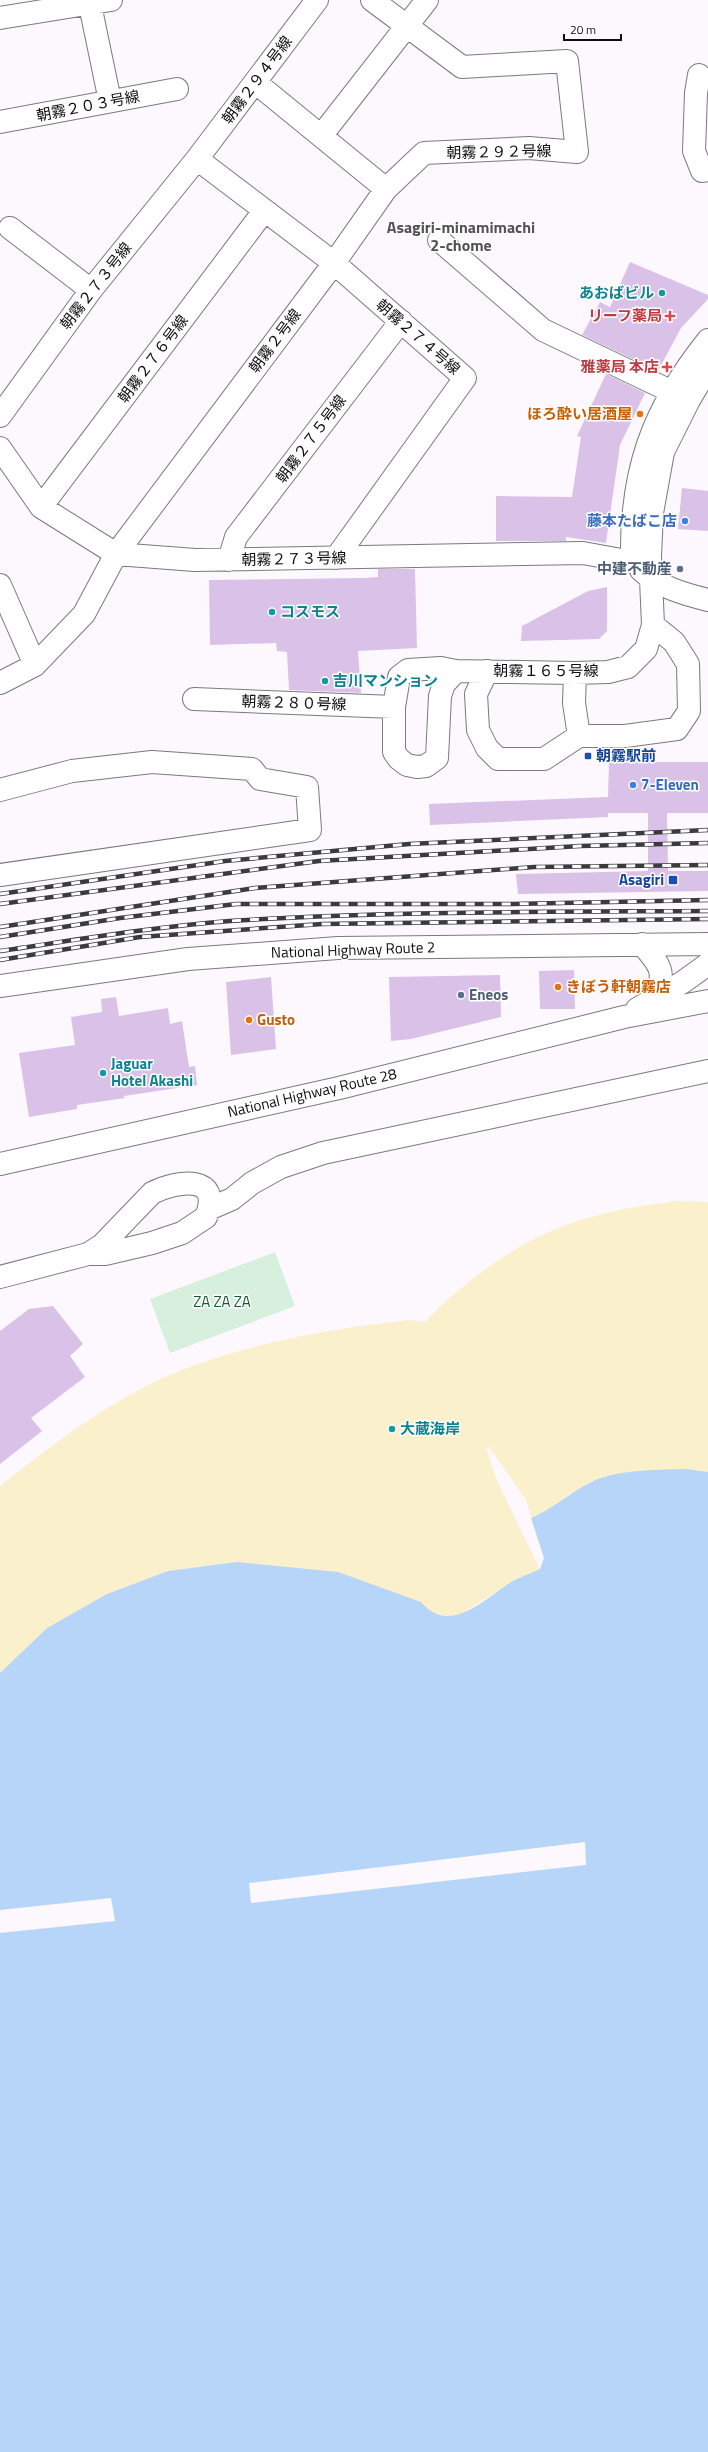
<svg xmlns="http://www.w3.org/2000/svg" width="708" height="2452" font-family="'Titillium Web','Noto Sans JP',sans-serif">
	<rect width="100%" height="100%" fill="#fcf8fe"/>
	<path fill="#d7f0de" d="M275,1252L295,1306L170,1353L150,1299Z"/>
	<path fill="#faf0cb" d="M676,1201L708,1202V1472L687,1469L571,1493L544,1513L531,1518L526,1500L489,1447H486L495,1476L540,1570L513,1581L460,1615L448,1616L429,1612L421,1602L407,1599L237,1562L168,1571L107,1594L47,1628L0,1673V1486C61,1438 126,1388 201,1363C270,1339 338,1328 411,1320L425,1322C464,1281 516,1243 569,1224C604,1211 640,1206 676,1201Z"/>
	<path fill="#b7d5f9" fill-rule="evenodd" d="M687,1469L708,1472V2452H0V1933L115,1921L111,1898L0,1910V1673L47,1628L107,1594L168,1571L237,1562L338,1572L421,1602C450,1636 484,1599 511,1582C520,1577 530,1574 540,1569L544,1558L531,1518C556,1508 575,1487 601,1478C628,1469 660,1470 687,1469ZM585,1842L586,1865L251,1903L249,1883Z"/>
	<path fill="#dac1e7" d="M630,262L708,295V299L681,328L658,371L582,335L600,302L610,307Z
		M606,374L645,393L620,445L606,543L566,537V541H496V496L572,497L581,437L577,436Z
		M682,488L708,491V531L678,529Z
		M378,569H415L417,648L358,651L361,693L289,690L287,652L277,651L276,643L210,645L209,580L364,578L378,577Z
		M607,587V631L599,639L521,641L522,626L588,591Z
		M609,762H708V813H667L668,871H708V891L518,894L516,874L648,871V813H608V817L430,825L429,804L608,797Z
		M574,970L575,1009H540L539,971Z
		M500,975L501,1017L411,1039L391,1041L389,977Z
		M271,977L276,1049L231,1055L226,982Z
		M116,997L119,1016L168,1008L170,1024L182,1021L189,1067L195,1066L197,1085L124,1096L125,1098L77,1105V1109L29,1117L19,1053L75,1045L71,1017L102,1012L101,999Z
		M53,1306L83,1344L70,1356L85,1377L31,1418L42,1431L0,1464V1331L29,1309Z"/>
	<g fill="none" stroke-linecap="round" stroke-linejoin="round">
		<defs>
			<path id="minor" d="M89,0L110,101
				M372,0L462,67L567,61L577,152L529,148L424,153L386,189
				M0,18L111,0
				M699,75L696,93L694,151L702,171L708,170
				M255,82L321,136
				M0,122L177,89
				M197,159L334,263L465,378L336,558
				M10,228L91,290
				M439,240L543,330L689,400
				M0,416L91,290L197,159L317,0
				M0,448L41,507L116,554L195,560L583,553L632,562
				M41,507L264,211
				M229,560L236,537L401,321
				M632,562C630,472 652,410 708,340
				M641,570C659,587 684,594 708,600
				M0,585L35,665
				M456,671L444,684L440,696L437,758L426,766L417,767L407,765L399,759L394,752V707L399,677L408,670L441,668L456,671L575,673L608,672L628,667L646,649L653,625L650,556L652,513L663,452L689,400L708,368
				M487,671L476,694L478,730L487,748L498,759H544L579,736H625L677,729L689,711L688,664L674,642L653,625
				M575,673L574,703L579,736
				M0,683L35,665L84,614L116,554L334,263L386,189L321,136L427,0
				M194,699L394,707
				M0,790L72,771L152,762L252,769L260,779L307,787L310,830L0,875
				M209,1209L232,1199L252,1183L281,1167L323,1153L708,1071
				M0,1277L88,1254H105L152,1243L182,1233L206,1217C223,1174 177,1180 152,1193L102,1245L88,1254"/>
			<path id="highway" d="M642,944C660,965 668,973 653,999
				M0,986L188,959L338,948L708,944
				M637,1009L683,982L708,964
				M0,1164L339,1088L624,1017L708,1001"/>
		</defs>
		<use href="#minor" stroke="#7c797e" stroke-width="24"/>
		<use href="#highway" stroke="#7c797e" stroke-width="24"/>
		<use href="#minor" stroke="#fff" stroke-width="22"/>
		<use href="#highway" stroke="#fff" stroke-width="22"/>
		<defs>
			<path id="rail" d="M0,894L225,861L409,844L708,830
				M0,904L319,861L580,846L708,843
				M0,927L255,888L534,867L708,865
				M0,937L120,918L236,904H512L708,900
				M0,951C76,940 153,927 230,921C389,911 549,912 708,911
				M0,960L140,937L322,924L708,919"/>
		</defs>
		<use href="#rail" stroke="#3b3a3d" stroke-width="4.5"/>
		<use href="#rail" stroke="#fff" stroke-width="3" stroke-dasharray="9" stroke-linecap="butt"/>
	</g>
	<g fill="#0f9aa8" stroke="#fff" stroke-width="1.5">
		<circle cx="662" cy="293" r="4"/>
		<circle cx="272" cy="612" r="4"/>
		<circle cx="325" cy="681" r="4"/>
		<circle cx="103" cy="1073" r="4"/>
		<circle cx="392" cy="1429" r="4"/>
	</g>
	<g fill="#e0444e" stroke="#fff" stroke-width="1.5">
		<path d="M668 310h4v4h4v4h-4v4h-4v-4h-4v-4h4z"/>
		<path d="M665 361h4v4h4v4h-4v4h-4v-4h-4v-4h4z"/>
	</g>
	<g fill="#e8710a" stroke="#fff" stroke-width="1.5">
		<circle cx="640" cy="414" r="4"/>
		<circle cx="558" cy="987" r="4"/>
		<circle cx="249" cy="1020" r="4"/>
	</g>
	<g fill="#3f7fe0" stroke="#fff" stroke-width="1.5">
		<circle cx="685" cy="521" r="4"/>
		<circle cx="633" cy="785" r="4"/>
	</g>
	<g fill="#5c6f8a" stroke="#fff" stroke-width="1.5">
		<circle cx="680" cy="569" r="4"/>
		<circle cx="461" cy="995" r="4"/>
	</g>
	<g fill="#1a4fb4" stroke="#fff" stroke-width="1.5">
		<rect x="584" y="752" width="8" height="8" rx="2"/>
		<rect x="668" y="875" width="10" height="10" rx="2"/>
	</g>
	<g text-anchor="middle" stroke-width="3" stroke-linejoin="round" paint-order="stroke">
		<g font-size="15" fill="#0e0d0f" stroke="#fff">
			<text transform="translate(257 80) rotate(-53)" y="5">朝霧２９４号線</text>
			<text transform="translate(88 106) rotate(-11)" y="5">朝霧２０３号線</text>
			<text transform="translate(499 152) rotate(-1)" y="5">朝霧２９２号線</text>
			<text transform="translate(96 286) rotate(-52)" y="5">朝霧２７３号線</text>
			<text transform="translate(418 337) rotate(41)" y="5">朝霧２７４号線</text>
			<text transform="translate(275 341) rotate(-53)" y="5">朝霧２号線</text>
			<text transform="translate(153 359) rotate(-53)" y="5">朝霧２７６号線</text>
			<text transform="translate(311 439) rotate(-53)" y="5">朝霧２７５号線</text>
			<text transform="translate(294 559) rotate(-1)" y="5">朝霧２７３号線</text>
			<text x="546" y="676">朝霧１６５号線</text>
			<text transform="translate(294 703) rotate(2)" y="5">朝霧２８０号線</text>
			<text transform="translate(353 950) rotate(-2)" y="5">National Highway Route 2</text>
			<text transform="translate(312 1093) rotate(-13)" y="5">National Highway Route 28</text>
		</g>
		<g font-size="15" font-weight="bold" fill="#0d838f" stroke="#fff" text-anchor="start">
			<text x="654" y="298" text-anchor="end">あおばビル</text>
			<text x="280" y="617">コスモス</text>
			<text x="333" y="686">吉川マンション</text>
			<text x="111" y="1069">Jaguar<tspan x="111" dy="17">Hotel Akashi</tspan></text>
			<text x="400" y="1434">大蔵海岸</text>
		</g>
		<g font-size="15" font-weight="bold" fill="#be3a42" stroke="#fff" text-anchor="end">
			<text x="662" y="321">リーフ薬局</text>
			<text x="659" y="372">雅薬局 本店</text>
		</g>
		<g font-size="15" font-weight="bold" fill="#c56008" stroke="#fff" text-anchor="start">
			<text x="632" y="419" text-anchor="end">ほろ酔い居酒屋</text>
			<text x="566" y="992">きぼう軒朝霧店</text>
			<text x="257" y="1025">Gusto</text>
		</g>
		<g font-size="15" font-weight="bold" fill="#366cbe" stroke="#fff" text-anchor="end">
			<text x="677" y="526">藤本たばこ店</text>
			<text x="641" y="790" text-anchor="start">7-Eleven</text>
		</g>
		<g font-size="15" font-weight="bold" fill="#4e5e75" stroke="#fff" text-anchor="end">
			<text x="672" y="574">中建不動産</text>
			<text x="469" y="1000" text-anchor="start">Eneos</text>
		</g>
		<g font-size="15" font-weight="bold" fill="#164399" stroke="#fff" text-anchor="start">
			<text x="596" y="761">朝霧駅前</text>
			<text x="664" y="885" text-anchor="end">Asagiri</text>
		</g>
		<g font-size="15" fill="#155733" stroke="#fff">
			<text x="222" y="1307">ZA ZA ZA</text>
		</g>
		<g font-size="16" font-weight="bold" fill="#555256" stroke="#fff">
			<text x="461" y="233">Asagiri-minamimachi<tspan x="461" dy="18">2-chome</tspan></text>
		</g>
	</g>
	<path d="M564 34v6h57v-6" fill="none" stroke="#0e0d0f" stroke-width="2"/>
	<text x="570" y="34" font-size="12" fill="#0e0d0f" stroke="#ffffff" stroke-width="3" paint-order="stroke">20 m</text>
</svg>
